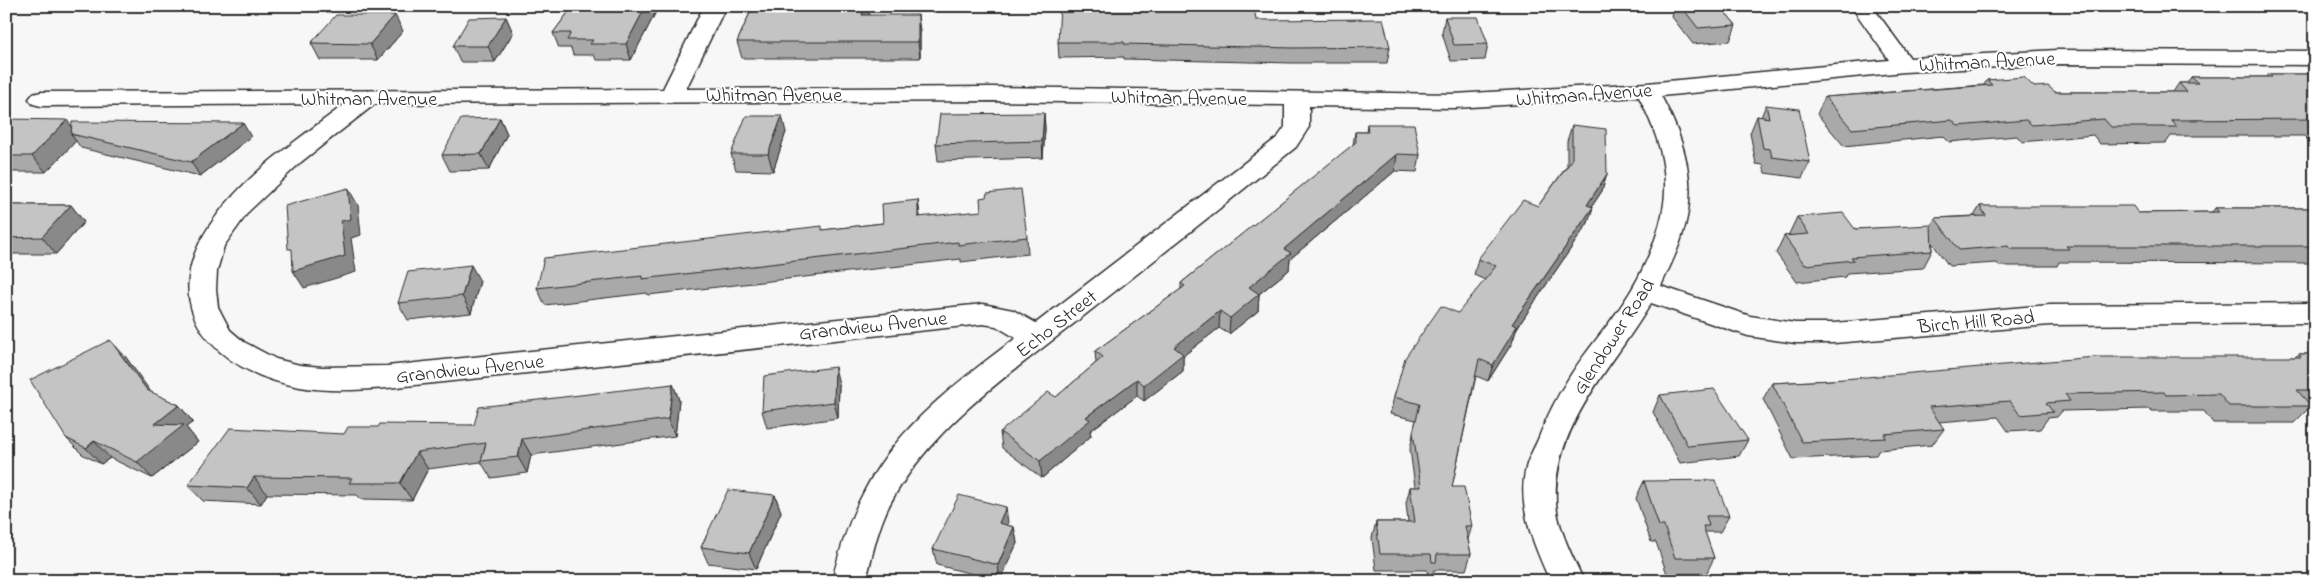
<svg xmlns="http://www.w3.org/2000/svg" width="2321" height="587" font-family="'Indie Flower',sans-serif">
	<rect width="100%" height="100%" fill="#f7f7f7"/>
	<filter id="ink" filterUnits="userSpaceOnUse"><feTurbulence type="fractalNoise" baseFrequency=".02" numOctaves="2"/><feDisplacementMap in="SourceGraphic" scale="10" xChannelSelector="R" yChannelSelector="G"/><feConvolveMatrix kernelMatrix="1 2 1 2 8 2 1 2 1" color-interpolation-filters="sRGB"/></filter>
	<g filter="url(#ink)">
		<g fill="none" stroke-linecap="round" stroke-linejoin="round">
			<defs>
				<path id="street" d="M704,6H726L686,89L993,87L1454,94L1647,83L1889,60L1851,6H1872L1910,58L2057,50L2315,51V65L2057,64L1904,72L1661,96C1685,140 1699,187 1682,236C1677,253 1668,270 1661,286L1750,316L1795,323H1834L2050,305L2315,303V323L2050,325L1834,343H1795L1748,336L1651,303C1615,365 1552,425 1556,502C1557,527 1573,558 1584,581H1550C1535,548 1516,505 1526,468C1528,458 1535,447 1539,437C1547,416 1558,395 1570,376C1585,352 1605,330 1621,306C1643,275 1667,222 1665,183C1664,152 1653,125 1639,97L1454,108L1309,106V127L1296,147C1223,206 1150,264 1077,321C1011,373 938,422 895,495C879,521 873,552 866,581H832C840,548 850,517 866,488C899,425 961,379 1016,338L996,326L983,324L387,388C358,390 329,392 300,387C215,372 154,308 210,225C243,175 298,140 345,104L41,106L33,104L29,99L33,94L41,92L663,89ZM993,101L1285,105V127L1278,137L1036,323L1013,310L983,304L387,366L322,367L300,365L276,359L244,342L230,330L218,307L216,289L217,271L224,246L249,211L301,162L375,104Z"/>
			</defs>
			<use href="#street" stroke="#2b2b2b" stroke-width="3"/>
			<use href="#street" fill="#fff" fill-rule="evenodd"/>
		</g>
		<path fill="#a9a9a9" stroke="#2b2b2b" d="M573,6H659L631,60H596L594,55H573L571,48H559L553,33Z
			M753,6H868L869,15L920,31V58H742L737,42Z
			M1675,6H1720L1736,25L1730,41L1693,44L1672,17Z
			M506,17L513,33L495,62H460L453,46Z
			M1445,17L1488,44L1485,60L1451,61L1442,33Z
			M1256,20L1390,47L1387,63H1292L1124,59V57L1059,58L1058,42Z
			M403,31L378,60H320L311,43Z
			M2269,74H2315V140H2308L2304,136H2171L2166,143L2100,144L2093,135L2022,142L2017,136L1949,142L1943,136L1844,146L1817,114L1825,97L1984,85L1987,80L2034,87L2055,92H2173L2179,83H2187L2191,77H2267Z
			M1766,105L1810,162L1802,178L1765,173L1763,165L1756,164L1750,133L1757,116L1761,117Z
			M1044,113L1045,129L1043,158L938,161L936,144Z
			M500,118L507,134L489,170L450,171L442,155Z
			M6,120L72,126L251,137L200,176L81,148L76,141L46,172H6Z
			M1367,124L1420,155L1417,172L1395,171L1290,259L1289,270L1259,294L1258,311L1229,334L1219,328L1183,356V371L1144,401L1137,396L1090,431L1091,436L1042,478L1002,448L1000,432L1056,397L1096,363L1095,351L1181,289V283L1353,145L1355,132H1366Z
			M1572,125L1607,174L1602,191L1592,206L1593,207L1588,223L1517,328L1512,343L1488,381L1476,376L1452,487L1472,526L1468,539L1471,554L1466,570H1434L1431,578H1428L1427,570H1376L1372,538L1376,522H1408L1406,503L1410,487H1415L1410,449L1416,420L1390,414L1394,397L1485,280L1474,275L1478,259L1538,206L1567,166V141Z
			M786,132L773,171L736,170L731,154Z
			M918,200L920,217L1027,237L1028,254L961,262V259L648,295L647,293L545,305L537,288L823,230L883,223Z
			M6,205H71L84,222L56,254H6Z
			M1980,206L2138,213L2212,212L2215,208H2315V263L2059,262L2057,266H1999L1997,263L1949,266L1932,243V251L1923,268L1847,273L1845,277L1797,282L1776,253L1784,236H1790L1789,234L1797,217L1855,229L1931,226L1935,218L1974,216Z
			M480,281L471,313L408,320L398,303Z
			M2299,354H2315V407H2310L2294,423H2213L2204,411H2152L2150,409L2062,411L2057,417L2048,418L2040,429L2008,431L1998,417L1939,422L1944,429L1932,445L1879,450L1876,455L1793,459L1763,399L1772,383L2295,357Z
			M125,356L150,392L179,405L193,422L186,427L198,442L152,478L110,458L101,464L82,454L66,438Z
			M673,384L679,400L675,436L531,455L527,473L491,478L481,462L428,469L412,500L361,499L357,495L267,494L261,504L203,501L188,485L344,434L474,425Z
			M839,384L838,418L767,428L762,411Z
			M1660,395L1748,440L1739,456L1680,463L1653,412Z
			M1644,481L1729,516L1720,532H1706L1705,533L1714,558L1706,574H1667L1656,542H1651L1636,498Z
			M775,495L781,512L756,569L708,563L701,547Z
			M1008,523L1007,525L1014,527L1017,543L1000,581L937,565L933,549Z"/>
		<path fill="#898989" stroke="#2b2b2b" d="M646,6H659L631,60L626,44Z
			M865,6H868L870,16L862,15Z
			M395,15L403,31L378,60L370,44Z
			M918,15L920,31V58L918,42Z
			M506,17L513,33L495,62L488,46Z
			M1044,113L1045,129L1043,158L1042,141Z
			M782,116L786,132L773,171L768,154Z
			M500,118L507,134L489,170L481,154Z
			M67,120L79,136L71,134L76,141L46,172L32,156Z
			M243,123L251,137L200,176L191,162Z
			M1397,154L1395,171L1290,259L1289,270L1259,294L1258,311L1229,334L1230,318L1249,287L1284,249Z
			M1607,174L1602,191L1582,221L1587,205Z
			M348,188L358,205L361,235L351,238L356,272L304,288L293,271L341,221Z
			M918,200L920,217H918Z
			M71,205L84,222L56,254L42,237Z
			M1593,207L1588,223L1517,328L1512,343L1488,381L1493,365L1512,324Z
			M471,265L480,281L471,313L462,296Z
			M1220,311L1219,328L1183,356V371L1144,401V385L1174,347Z
			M110,340L125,356L161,406L147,390Z
			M835,367L839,384L838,418L834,402Z
			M1137,379V396L1090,431L1091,436L1042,478L1040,461L1086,417Z
			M673,384L679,400L675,436L668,419Z
			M179,405L193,422L186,427L198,442L152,478L137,462L155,424Z
			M522,439L531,455L527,473L518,457Z
			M94,441L110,458L101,464L86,448Z
			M417,452L428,469L412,500L400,483Z
			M254,477L267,494L261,504L247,488Z
			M775,495L781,512L756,569L749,553Z
			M1006,507L1008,523L1001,539L999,523Z
			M1014,527L1017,543L1000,581L998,565Z"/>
		<path fill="#c4c4c4" stroke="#2b2b2b" d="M573,6H646L626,44H590L593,40H567L571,33H553Z
			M753,6H865L862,15H918V42H737Z
			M1060,6H1254L1256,20L1383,19L1390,47L1294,48L1124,44V42H1058Z
			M1681,6H1720L1736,25L1698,28Z
			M336,15H395L370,44L311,43Z
			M506,17L488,46H453L469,18Z
			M1445,17H1478L1488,44L1454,45Z
			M2269,74H2315V119L2171,120L2177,127H2111L2104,119L2032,125L2026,120L1958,126L1952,120L1852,129L1825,97L1992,85L1987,80L2024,77L2034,87L2048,86L2055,92H2187L2179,83H2198L2191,77H2272Z
			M1766,105L1799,109L1810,162L1772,157L1770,149L1763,148L1757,116L1769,118Z
			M1044,113L1042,141L936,144L940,114Z
			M746,116H782L768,154H731Z
			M500,118L481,154L442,155L461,119Z
			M7,119L67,120L32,156H6V120Z
			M72,122L243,123L191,162L71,134Z
			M1367,124H1414L1420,155L1397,154L1284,249L1291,253L1249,287L1259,294L1230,318L1220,311L1174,347L1183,354L1144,385L1137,379L1086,417L1090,420L1040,461L1000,432L1048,392L1056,397L1103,357L1095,351L1185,286L1181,283L1356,142L1355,132H1368Z
			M1572,125L1606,129L1607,174L1587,205L1593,207L1512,324L1517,326L1493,365L1479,359L1452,487H1464L1472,526H1465L1471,554H1437L1436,562H1432L1431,554H1380L1376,522H1415L1410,487H1421L1413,432L1420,404L1394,397L1405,358L1441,306L1458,313L1496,266L1478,259L1523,200L1538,206L1572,160Z
			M348,188L351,219L341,221L345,256L293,271L292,249H288L285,206Z
			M1021,189L1027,237L958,245V242L642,279V276L537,288L544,258L822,226V230L883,223L882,204L918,200V217L981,211L980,198L986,197L987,193Z
			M6,205H71L42,237L6,238Z
			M1980,206H2133L2138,213L2219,212L2215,208H2315V246H2066L2069,249H2010L2008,246L1959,250L1935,218L1986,216Z
			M1843,213L1855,229L1931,225L1932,251L1851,257L1854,260L1805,265L1784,236L1809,234L1797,217Z
			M471,265L462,296L398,303L408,272Z
			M110,340L147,390L179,405L155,424L184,425L137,462L94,441L86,448L66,438L30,380Z
			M2299,354H2315V390H2297L2311,406H2229L2219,394L2166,395L2164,392L2065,394L2070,401L2046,403L2053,412L2020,415L2010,401L1929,407L1944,429L1884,434L1886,438L1802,442L1772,383L1832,380L2095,357H2301Z
			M835,367L834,402L762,411L764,376Z
			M673,384L668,419L522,439L518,457L481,461L486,443L417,452L400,483H349L352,478L254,477L247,488L188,485L230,428L344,434L348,427H378L380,424L474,425L479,407Z
			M1714,389L1748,440L1688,446L1660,395Z
			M1715,480L1729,516H1706L1709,526H1703L1714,558H1675L1664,526H1659L1644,481Z
			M728,490L775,495L749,553L701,547Z
			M959,495L1006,507L999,523L1014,527L998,565L933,549Z"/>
	</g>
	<g text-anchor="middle" stroke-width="4" stroke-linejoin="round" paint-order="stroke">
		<g font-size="20" fill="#2b2b2b" stroke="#fff">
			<text transform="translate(1987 61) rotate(-3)" y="7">Whitman Avenue</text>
			<text x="774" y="101">Whitman Avenue</text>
			<text transform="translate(1584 94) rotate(-4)" y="7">Whitman Avenue</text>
			<text transform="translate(1179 97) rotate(1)" y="7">Whitman Avenue</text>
			<text x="369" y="105">Whitman Avenue</text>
			<text transform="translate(1976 321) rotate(-5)" y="7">Birch Hill Road</text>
			<text transform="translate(1056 323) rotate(-38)" y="7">Echo Street</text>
			<text transform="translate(873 325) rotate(-6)" y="7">Grandview Avenue</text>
			<text transform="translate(1613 336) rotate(-57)" y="7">Glendower Road</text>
			<text transform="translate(470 368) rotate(-6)" y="7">Grandview Avenue</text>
		</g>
	</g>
	<rect width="2321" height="587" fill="none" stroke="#fff" stroke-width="25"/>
	<rect x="12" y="12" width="2296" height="562" fill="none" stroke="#2b2b2b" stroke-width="2" filter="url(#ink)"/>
</svg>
